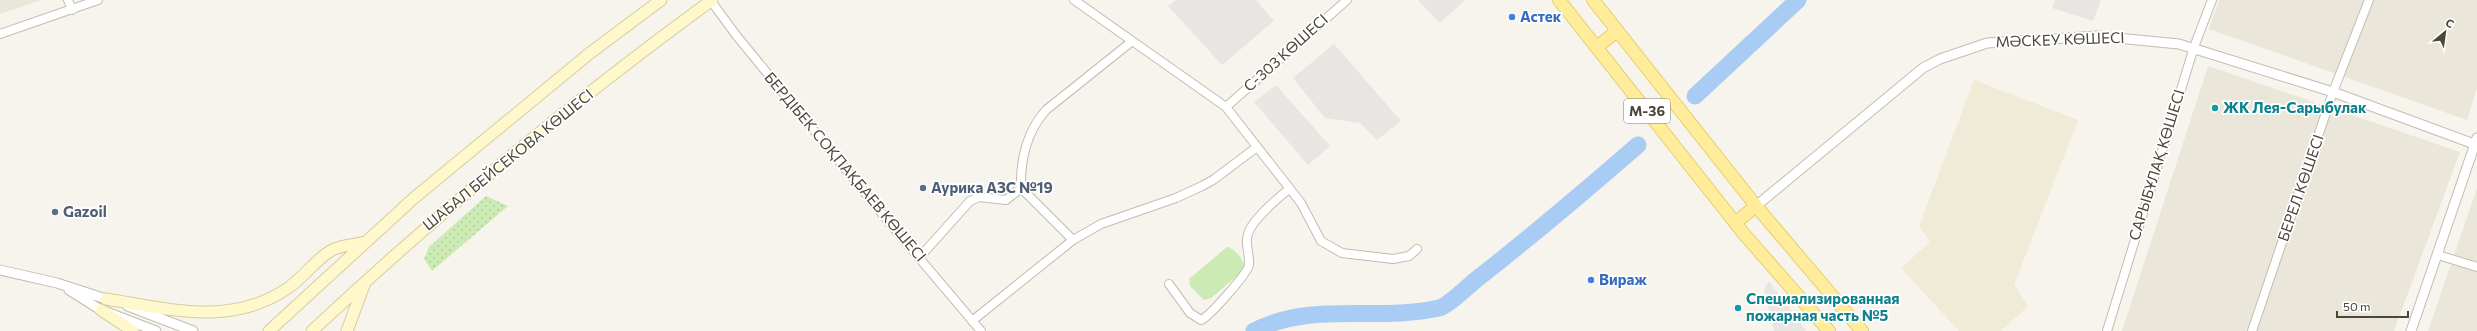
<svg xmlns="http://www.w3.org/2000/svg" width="2477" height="331" font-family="Commissioner,sans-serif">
	<defs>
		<pattern id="grass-dots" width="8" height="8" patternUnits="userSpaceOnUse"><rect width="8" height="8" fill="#cceab4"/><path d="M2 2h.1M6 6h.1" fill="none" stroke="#b1ca9c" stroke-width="1.8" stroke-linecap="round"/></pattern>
	</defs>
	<rect width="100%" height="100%" fill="#f6f4ec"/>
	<path fill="#eae7da" d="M0,0H41L0,14Z
		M2219,0H2477V88L2467,120L2209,29Z
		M2208,66L2460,152L2394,331H2122Z
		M2477,188V331H2428Z"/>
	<path fill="#efebd6" d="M1974,80L2078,120L2014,285L2028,306L2001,331H1959L1901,268L1930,242L1919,226Z"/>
	<path fill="url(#grass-dots)" d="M486,196L508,206L432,271L424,259L429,247Z"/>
	<path fill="#cceab4" d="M1227,247C1235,248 1246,262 1244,270L1211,298L1204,300L1190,286L1189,279Z"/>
	<path fill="#e8e6e3" d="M1176,0H1256L1274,21L1222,65L1168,6Z
		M1418,0H1465L1440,23Z
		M2055,0H2101L2093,21L2052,8Z
		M1334,44L1401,121L1377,140L1360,123L1325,118L1293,78Z
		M1276,85L1330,146L1308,165L1254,102Z
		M1769,281L1806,331H1774L1764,289Z"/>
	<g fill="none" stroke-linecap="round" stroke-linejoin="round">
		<path stroke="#a8ccf3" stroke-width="17" d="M1695,96L1798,0
			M1254,331C1312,301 1377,322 1439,308C1448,306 1468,286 1477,279C1532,236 1585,191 1638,145"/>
		<defs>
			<path id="minor" d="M68,0L72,10
				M1074,0L1226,107L1301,203L1321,241L1342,253L1393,259L1409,256L1417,249
				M711,1L736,35L893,227L981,331
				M0,34L98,0
				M1226,107L1347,0
				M1073,240L1021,188C1020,160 1027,131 1046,110L1131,42
				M2438,255L2477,267
				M919,258L970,201L979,197L1006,200L1021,188
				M1169,284L1190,313L1201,320C1209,317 1248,273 1249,265C1250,252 1243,242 1250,229C1257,216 1278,198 1289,189
				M972,321L1073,240L1101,224L1176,198L1202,186L1213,180L1257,147
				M2107,331L2194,47L2212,0
				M2252,331L2333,92L2369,0"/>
			<path id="tertiary" d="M1756,206L1923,68L1940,59L1987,43L2097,36L2179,44L2333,92L2477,145
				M0,270L57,283L112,301
				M69,290L101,310L156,331
				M128,306L193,331
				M2411,331L2477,138"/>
			<path id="secondary" d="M106,299C170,309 231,327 288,288C304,277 316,259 332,250C341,245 355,245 365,242
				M101,310L133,331
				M269,331L414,198L590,53L661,0
				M312,331C439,212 572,102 712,0
				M347,331L364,285"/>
			<path id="primary" d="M1559,0L1744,234L1829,331
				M1593,0L1756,206L1862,331
				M1597,47L1617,31
				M1735,223L1756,206"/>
		</defs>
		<use href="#minor" stroke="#c2bdae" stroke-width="10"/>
		<use href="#tertiary" stroke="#c2bdae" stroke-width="11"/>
		<use href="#secondary" stroke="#d6cd9b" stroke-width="13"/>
		<use href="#primary" stroke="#e7ce69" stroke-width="14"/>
		<use href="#minor" stroke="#fff" stroke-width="8"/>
		<use href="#tertiary" stroke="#fff" stroke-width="9"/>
		<use href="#secondary" stroke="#fff8cd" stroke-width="11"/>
		<use href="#primary" stroke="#ffed9c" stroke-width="12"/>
	</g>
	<g fill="#3f7fe0" stroke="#fff" stroke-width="1.5">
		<circle cx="1512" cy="17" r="4"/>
		<circle cx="1591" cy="280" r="4"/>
	</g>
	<g fill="#0f9aa8" stroke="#fff" stroke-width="1.5">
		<circle cx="2215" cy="108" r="4"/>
		<circle cx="1738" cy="308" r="4"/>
	</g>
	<g fill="#5c6f8a" stroke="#fff" stroke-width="1.5">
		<circle cx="923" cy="188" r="4"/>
		<circle cx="55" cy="212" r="4"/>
	</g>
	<g text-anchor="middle" stroke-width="3.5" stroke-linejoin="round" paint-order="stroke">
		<rect fill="#fff" stroke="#817e74" stroke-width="1" x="1624" y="99" width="46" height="24" rx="3"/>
		<g font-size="14" font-weight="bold" fill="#4b4639">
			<text x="1647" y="116">M-36</text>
		</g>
		<g font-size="15" font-weight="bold" fill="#366cbe" stroke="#fff" text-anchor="start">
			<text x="1520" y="22">Астек</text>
			<text x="1599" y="285">Вираж</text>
		</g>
		<g font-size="15" fill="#4b4639" stroke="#fff">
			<text transform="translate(2060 40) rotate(-2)" y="5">МӘСКЕУ КӨШЕСІ</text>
			<text transform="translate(1286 53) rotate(-42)" y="5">С-303 КӨШЕСІ</text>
			<text transform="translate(508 160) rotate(-39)" y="5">ШАБАЛ БЕЙСЕКОВА КӨШЕСІ</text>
			<text transform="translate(2157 165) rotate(-73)" y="5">САРЫБҰЛАҚ КӨШЕСІ</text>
			<text transform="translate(845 167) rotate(50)" y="5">БЕРДІБЕК СОҚПАҚБАЕВ КӨШЕСІ</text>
			<text transform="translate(2301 188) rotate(-71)" y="5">БЕРЕЛ КӨШЕСІ</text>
		</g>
		<g font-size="15" font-weight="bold" fill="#0d838f" stroke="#fff" text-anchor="start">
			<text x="2223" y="113">ЖК Лея-Сарыбулак</text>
			<text x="1746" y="304">Специализированная<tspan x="1746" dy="17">пожарная часть №5</tspan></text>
		</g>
		<g font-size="15" font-weight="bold" fill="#4e5e75" stroke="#fff" text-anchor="start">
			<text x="931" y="193">Аурика АЗС №19</text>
			<text x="63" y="217">Gazoil</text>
		</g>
	</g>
	<g transform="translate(2445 32) rotate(29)" stroke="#ffffff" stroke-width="3" paint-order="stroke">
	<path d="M0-3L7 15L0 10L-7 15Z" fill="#4b4639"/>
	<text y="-6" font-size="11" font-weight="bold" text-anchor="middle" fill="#4b4639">С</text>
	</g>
	<path d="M2337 311v6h71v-6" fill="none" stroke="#4b4639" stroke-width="2"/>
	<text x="2343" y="311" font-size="12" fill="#4b4639" stroke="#ffffff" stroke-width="3" paint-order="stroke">50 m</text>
</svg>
